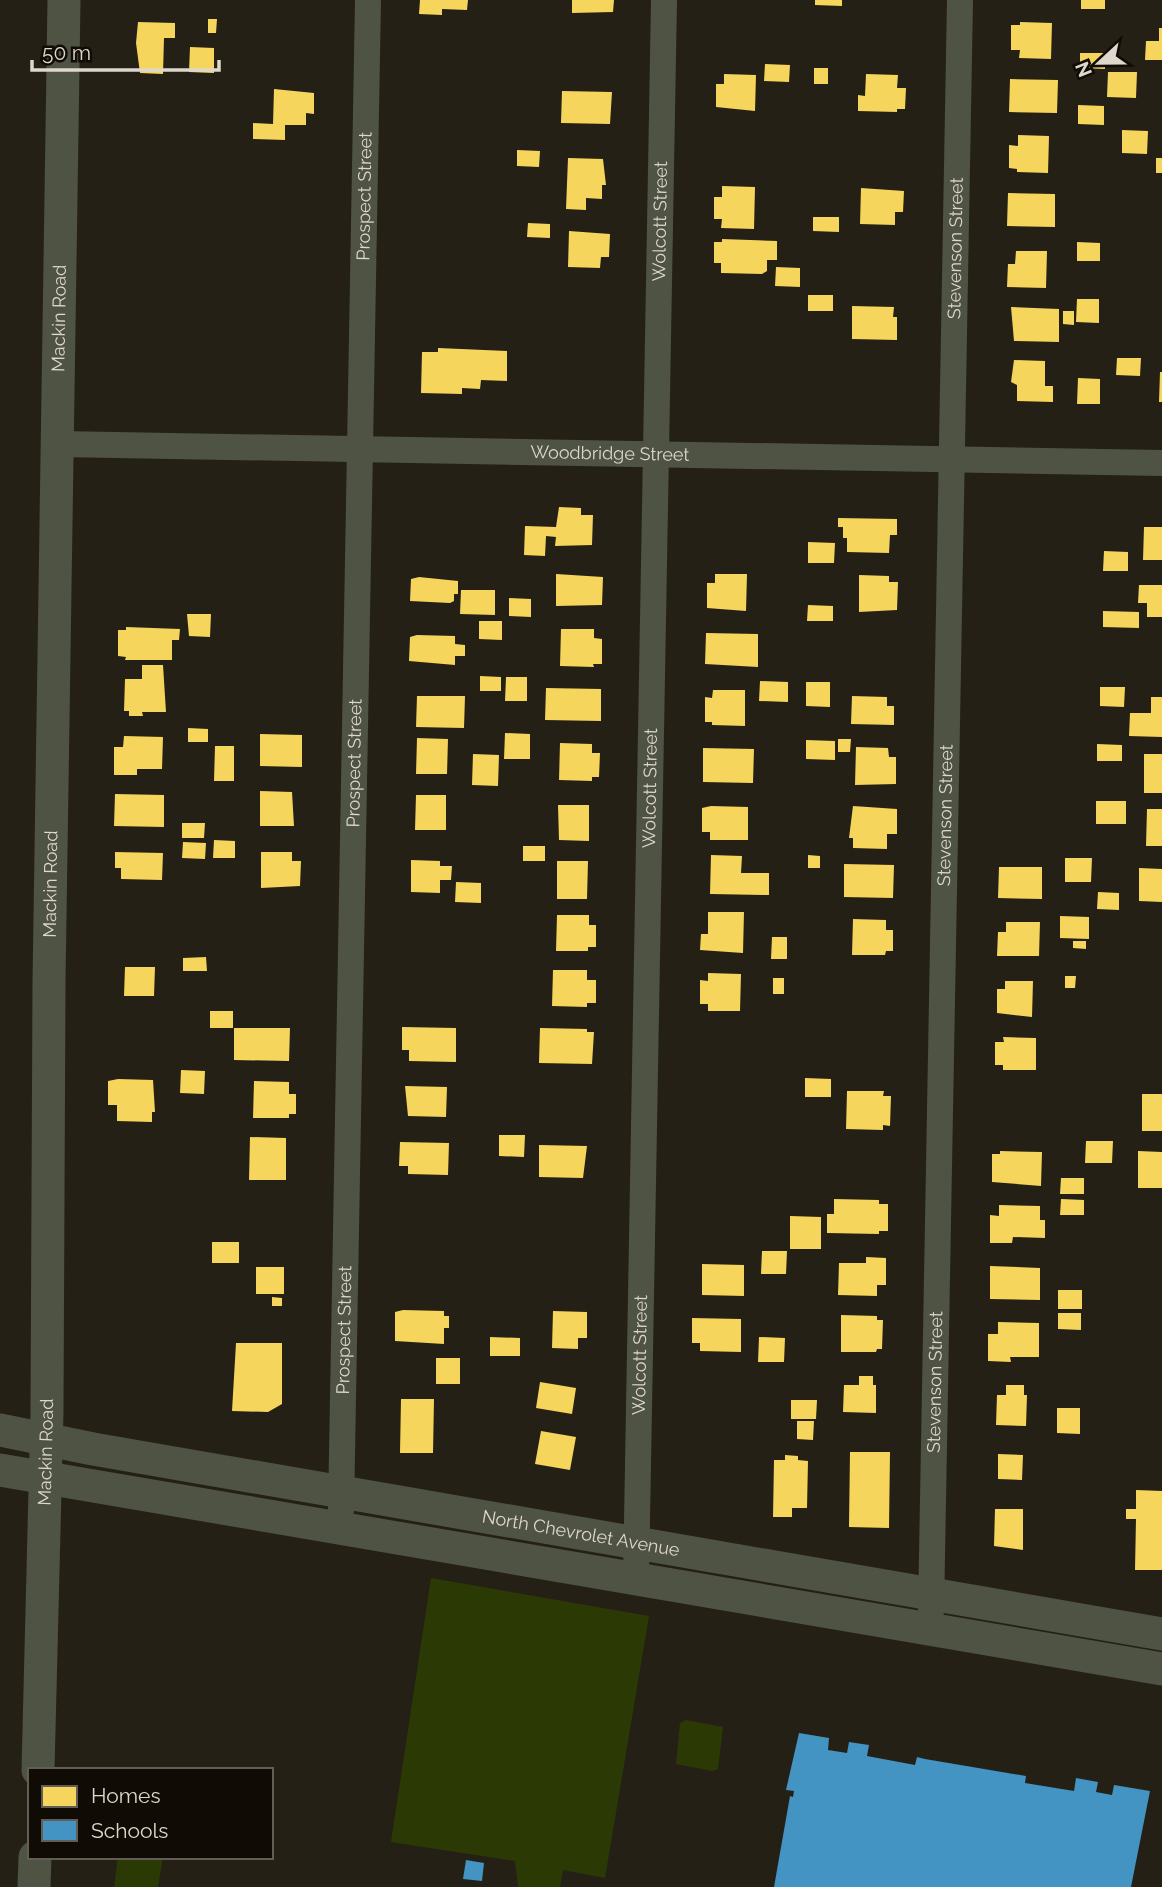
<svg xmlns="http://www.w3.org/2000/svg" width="1162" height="1887" font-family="Raleway,sans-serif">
	<rect width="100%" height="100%" fill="#252016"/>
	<path fill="#2b3a04" d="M431,1578L649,1616L605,1878L563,1870L560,1887H518L515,1861L391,1842Z
		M686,1720L723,1727L718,1769L712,1771L676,1764L680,1723Z
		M118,1857H163L158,1887H114Z"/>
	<path fill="#f6d55c" d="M420,0H468L467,10L442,9V15L419,14Z
		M572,0H614L613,12L572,13Z
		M815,0H842V6L815,5Z
		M1081,0H1105V9H1081Z
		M208,19H217L216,33H208Z
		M138,22L175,23V38H164L163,74L140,73L136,43Z
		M1020,22L1052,23L1051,59L1019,58L1020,50H1011V25H1020Z
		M1159,28H1162V60H1145L1146,41H1159Z
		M190,47L214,48V73L189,72Z
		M1080,53H1105V69L1080,68Z
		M765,64L790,65L789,82L764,81Z
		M814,68H828V84H814Z
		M1108,72H1137L1136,98L1107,97Z
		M724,74L756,75L755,111L716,107V84H724Z
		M866,74L898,75L897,88H906L905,109H897V112L858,111V95L865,96Z
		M1010,79L1058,80L1057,113L1009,112Z
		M274,89L314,93V114L306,113V125H285V140L253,139V123L273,124Z
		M562,91L612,92L610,124L561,123Z
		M1078,105L1104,106V125L1078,124Z
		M1122,130L1148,131L1147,154L1122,153Z
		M1018,135L1049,136L1048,173L1017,172V169L1009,168V145L1018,146Z
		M517,150L540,151L539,167L517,166Z
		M568,158L603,159L606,185H602V199L586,198V210L566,209Z
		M1156,158H1162V173H1156Z
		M722,186L755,187L754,229L721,228L722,219H714V197H722Z
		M861,188L904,191L903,212H895V225L860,224Z
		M1008,193L1055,194V227L1007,226Z
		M813,217H839V232L813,231Z
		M528,223L550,224V238L527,237Z
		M569,231L610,234L609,257H601L600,268L568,267Z
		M722,239L777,241V260H767V271L762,274L721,273V263H714V242H722Z
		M1077,242L1100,243V261H1077Z
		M1016,251H1047L1046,288L1007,287L1008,264H1015Z
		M776,267L800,268V287L775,286Z
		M808,295H833V311H808Z
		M1077,299H1099V323L1076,322Z
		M852,306L894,307L893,317H897V340L852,339Z
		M1011,307L1059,309V342L1014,341Z
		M1063,311H1074V325L1063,324Z
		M438,348L507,351V381L481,380L480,389L462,388V394L421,393L422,352H438Z
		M1117,358H1141L1140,376L1116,375Z
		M1014,360L1045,361V386H1053V402L1017,401V385L1011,382Z
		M1160,372H1162V402H1159Z
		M1078,378L1100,379V404H1077Z
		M559,507L581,508V515H593L592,545L555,546L556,537L546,536L545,556L524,555L525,526L556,527Z
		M838,518L897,519V535H890L889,553L847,552V538H843V527H838Z
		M1144,527H1162V560H1143Z
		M808,542L835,543L834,563H808Z
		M1104,551L1128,552V571H1103Z
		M556,574L603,577L602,605L556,606Z
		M715,574H747L746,611L707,608V583H715Z
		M859,575L889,576V582H898L897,610L859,612Z
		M419,577L458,581V594H454V601L450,603L410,601L411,579Z
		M1139,585H1162V617H1147V603H1138Z
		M461,590H495V615L460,614Z
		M509,598L531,599V617L509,616Z
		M808,605L833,606V621H807Z
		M1103,611L1139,612V628L1103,627Z
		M187,614H211L210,637L189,636Z
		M479,621H502V640L479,639Z
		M126,627L180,629L179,640H172V660H125L126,657L118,656V630H126Z
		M561,629H594V638L602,639V664H593L594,667L560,666Z
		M706,633L758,634V667L705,664Z
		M417,635L455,636V644L465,645V656H455V665L409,661L410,637Z
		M142,665H163L166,712H142L143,716H129V711H124L125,679H142Z
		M480,676L501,677V691H480Z
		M506,677H527V701H505Z
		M760,681L788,682V702L759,701Z
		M806,682H830V707L806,706Z
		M1100,687H1125L1124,707L1100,706Z
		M546,688L601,689V721L545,720Z
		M713,690H745V726L712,725V722H705V697L712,698Z
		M417,696H465L464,728L416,727Z
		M852,696L887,697V706H894V725L851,724Z
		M1151,697H1162V737L1129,736L1130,713H1151Z
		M188,728L208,729V742H188Z
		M505,733L530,734V759H504Z
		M260,734L302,735V767L260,766Z
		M124,736L163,737L162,769H137V775H114V747H123Z
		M417,738L448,739L447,774H416Z
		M838,739H851L850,752H838Z
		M806,740L835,741V760L806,759Z
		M560,743L592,744V753H600L599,777H592V781L559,780Z
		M1097,744L1122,745V761H1097Z
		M215,746H234V781H214Z
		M856,747L888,748L889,757H896V784L855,785Z
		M703,748L754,749L753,783L703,782Z
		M473,754L499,755L498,786L472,785Z
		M1144,754H1162V793H1144Z
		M260,791L292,792L294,826H260Z
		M115,794L164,795V827L114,826Z
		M416,795H446V830H415Z
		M1096,801H1126V824H1096Z
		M558,805H589V841L559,840Z
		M711,806L748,807V840H710V832H702V808Z
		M853,806L897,809V834H887V849L853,848V838H849Z
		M1147,809H1162V846H1146Z
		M182,823H205L204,838H182Z
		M214,840L235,841V858H213Z
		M183,842L206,843L205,859L182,858Z
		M523,846H545V861H523Z
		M115,852L163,853L162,880L121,879V868H115Z
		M261,852H292V861H301L300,886L261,888Z
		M711,855L742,856L741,873H769V895L710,894Z
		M808,855L820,856V868H808Z
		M1065,858H1092L1091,882H1065Z
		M411,860L440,861V866H452L451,880H440V893L411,892Z
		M557,861H588L587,899H557Z
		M844,864L894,865L893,898L844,897Z
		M999,867H1042V899L998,898Z
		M1139,868L1162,869V902L1139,901Z
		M456,882L481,883V903L455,902Z
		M1098,892L1119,893V910L1097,909Z
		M708,912H744L743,953L700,950L701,934H708Z
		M557,915H589V925H596V947H588V951H556Z
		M1060,916L1089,917V939L1060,938Z
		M853,919L886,920V930H893V951H886L885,955H852Z
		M1006,922H1040L1039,956H997L998,932H1006Z
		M772,937H787V959H771Z
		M1073,941H1086V949L1073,948Z
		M206,957L207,971H183V958Z
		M125,967H155L154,996H124Z
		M553,970H587V980H596V1003H587V1007L552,1006Z
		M708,973L741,974L740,1011H708V1004H700V980L708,981Z
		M1065,976H1076L1075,988H1065Z
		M773,978H784V994H773Z
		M1005,981H1033L1032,1017L997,1013V989H1005Z
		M210,1011H233V1028H210Z
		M402,1027L456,1028V1062L409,1061V1050H402Z
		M234,1028H290L289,1061L234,1060Z
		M540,1028L587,1029V1032H594L592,1064L539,1063Z
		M1003,1037L1036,1038V1070H1003V1065H995V1042H1004Z
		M181,1070L205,1071L204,1094L180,1093Z
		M805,1078L831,1079V1097H805Z
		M118,1079L153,1080L155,1112H152V1122L117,1121V1105H108V1081Z
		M254,1081L289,1082V1094H296V1114H289V1118H253Z
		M405,1086L447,1087L446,1117L408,1116Z
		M847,1091H884L883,1096H891L890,1126L883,1125V1130L846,1129Z
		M1142,1094H1162V1131H1142Z
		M499,1135H525L524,1157L499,1156Z
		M250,1137L286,1138V1180H249Z
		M1086,1141H1113L1112,1163H1085Z
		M400,1142L449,1143L448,1175L408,1174V1166H399Z
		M539,1145L587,1146L583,1178L539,1177Z
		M1000,1151L1042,1152L1041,1186L992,1182V1154H1000Z
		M1138,1151L1162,1152V1188H1138Z
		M1061,1178H1084V1194H1060Z
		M834,1199L879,1200V1204H888V1231H879V1234L827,1233V1214H834Z
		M1061,1199L1084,1200V1215H1060Z
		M999,1205L1040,1206V1220H1045V1238L1013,1237L1012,1243H990V1215L999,1216Z
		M790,1216L821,1217V1249H790Z
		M212,1242H239V1263H212Z
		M762,1251H787L786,1274H761Z
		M866,1257L886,1258V1285H877V1296L838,1295L839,1263H866Z
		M702,1264L744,1265V1296L702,1295Z
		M990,1266L1040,1268V1300L990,1299Z
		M256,1267H284V1294H256Z
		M1058,1290H1082V1309H1058Z
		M272,1297L282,1298V1306H272Z
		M403,1310L444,1311V1316H449V1328H444V1344L395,1341V1312Z
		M553,1311L587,1312V1338H578V1349L552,1348Z
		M1058,1313H1081V1330L1058,1329Z
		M841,1315L877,1316V1320H883L882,1349H877L876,1352H841Z
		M692,1318L741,1319V1352L700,1351V1343H692Z
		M998,1322L1039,1323V1357H1010L1011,1362L988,1361V1334H998Z
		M490,1337L520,1338V1356H490Z
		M759,1337L785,1338L784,1362H758Z
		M236,1343H282V1404L268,1412L232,1411Z
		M436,1358H460V1384H436Z
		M859,1376H873V1385H876V1413L843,1412L844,1385H859Z
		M540,1382L576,1388L572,1414L536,1408Z
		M1006,1385H1024V1395H1027L1026,1426L996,1425L997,1395H1006Z
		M401,1399H434L433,1453H400Z
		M791,1400H817L816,1419H791Z
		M1057,1408H1080V1434L1057,1433Z
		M797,1421H814L813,1440L797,1439Z
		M541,1431L576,1437L570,1470L535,1464Z
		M850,1452H890L889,1528L849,1527Z
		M998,1454L1023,1455L1022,1480L998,1479Z
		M785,1455L798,1456V1460L808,1461L807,1508H792V1517H773L774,1460H785Z
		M1136,1490L1162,1491V1570H1135L1136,1519H1126V1509H1136Z
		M995,1509H1023V1550L994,1546Z"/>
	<path fill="#4393c3" d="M799,1733L829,1738L828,1750L847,1753L849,1742L869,1745L867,1756L915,1765L917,1757L925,1759L1026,1776L1025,1783L1074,1791L1076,1778L1098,1782L1096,1792L1112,1795L1114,1785L1150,1791L1131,1887H774L790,1796L793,1797L794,1791L786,1790Z
		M466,1860L484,1863L482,1881L463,1879Z"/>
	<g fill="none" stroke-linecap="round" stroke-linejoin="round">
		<g stroke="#4e5344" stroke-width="26">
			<path id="s1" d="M59,444L1162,463"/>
			<path id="s2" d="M341,1510L368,0"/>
			<path id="s3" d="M636,1577L664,0"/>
			<path id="s4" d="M931,1611L960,0"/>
		</g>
		<g stroke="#4e5344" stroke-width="33">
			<path id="s5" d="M0,1430L93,1449L1162,1634"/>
			<path d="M0,1470L1162,1669"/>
			<path id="s6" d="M38,1770L47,1411L49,982L64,0"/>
			<path d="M34,1887L35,1857"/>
		</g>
	</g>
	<g text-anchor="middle" stroke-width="7" stroke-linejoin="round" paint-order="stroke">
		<g font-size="18" fill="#ded7cc" stroke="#100c05">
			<text dy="6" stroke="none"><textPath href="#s2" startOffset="1314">Prospect Street</textPath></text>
			<text dy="6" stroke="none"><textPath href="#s3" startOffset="1356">Wolcott Street</textPath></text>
			<text dy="6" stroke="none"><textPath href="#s4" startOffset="1363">Stevenson Street</textPath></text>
			<text dy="6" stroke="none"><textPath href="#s6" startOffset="1452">Mackin Road</textPath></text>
			<text dy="6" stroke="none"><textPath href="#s1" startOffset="551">Woodbridge Street</textPath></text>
			<text dy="6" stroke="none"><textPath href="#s2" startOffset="747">Prospect Street</textPath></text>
			<text dy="6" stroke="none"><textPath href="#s3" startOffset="789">Wolcott Street</textPath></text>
			<text dy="6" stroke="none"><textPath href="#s4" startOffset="796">Stevenson Street</textPath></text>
			<text dy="6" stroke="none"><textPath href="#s6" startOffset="886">Mackin Road</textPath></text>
			<text dy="6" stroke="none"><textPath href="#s2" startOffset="180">Prospect Street</textPath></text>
			<text dy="6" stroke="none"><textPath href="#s3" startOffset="222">Wolcott Street</textPath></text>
			<text dy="6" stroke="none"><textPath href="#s4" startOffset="229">Stevenson Street</textPath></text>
			<text dy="6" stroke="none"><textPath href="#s6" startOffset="318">Mackin Road</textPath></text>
			<text dy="6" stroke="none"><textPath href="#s5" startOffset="590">North Chevrolet Avenue</textPath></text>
		</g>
	</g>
	<rect x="28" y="1768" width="245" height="91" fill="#100c05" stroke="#625d55" stroke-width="2"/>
	<rect x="42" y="1786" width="35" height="21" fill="#f6d55c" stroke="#625d55" stroke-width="2"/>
	<text x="91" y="1803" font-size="21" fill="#ded7cc">Homes</text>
	<rect x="42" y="1820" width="35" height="21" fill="#4393c3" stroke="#625d55" stroke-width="2"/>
	<text x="91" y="1838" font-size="21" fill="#ded7cc">Schools</text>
	<g transform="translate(1099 63) rotate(248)" stroke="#100c05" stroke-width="5" paint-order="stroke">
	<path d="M0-5L12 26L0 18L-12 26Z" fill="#ded7cc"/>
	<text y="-10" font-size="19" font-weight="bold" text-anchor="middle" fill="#ded7cc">N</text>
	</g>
	<path d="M32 60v10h187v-10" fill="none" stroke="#ded7cc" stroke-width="3.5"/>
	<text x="42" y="60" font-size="21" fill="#ded7cc" stroke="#100c05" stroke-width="5" paint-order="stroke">50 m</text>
</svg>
